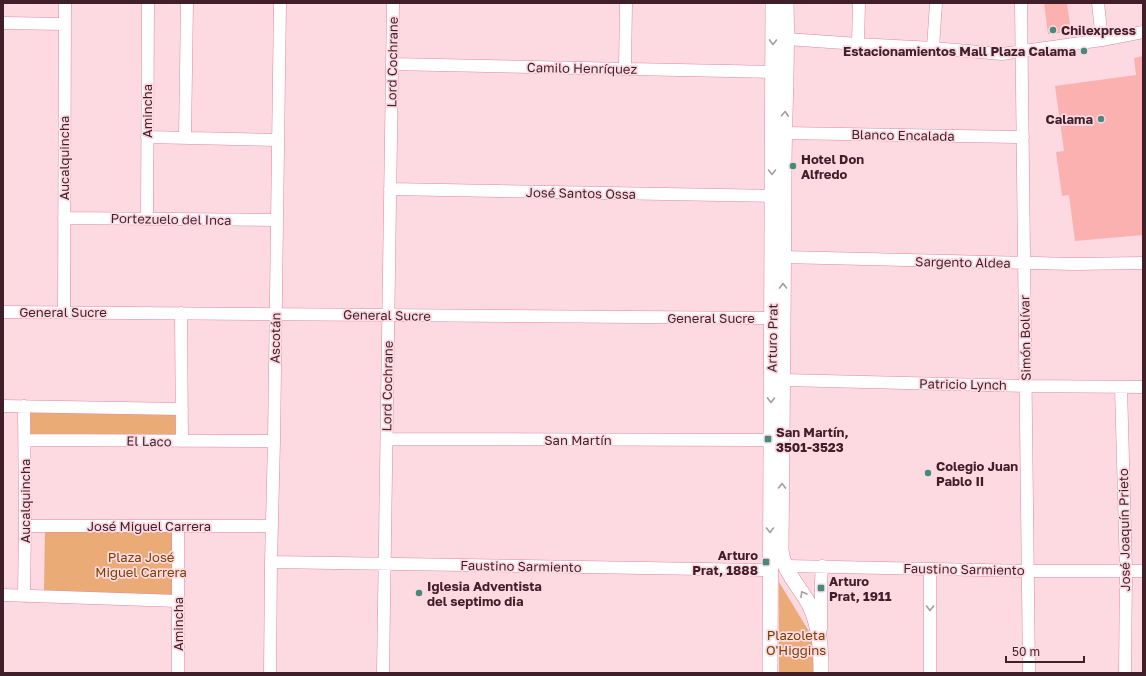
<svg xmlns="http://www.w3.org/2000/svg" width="1146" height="676" font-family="'Golos Text',sans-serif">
	<rect width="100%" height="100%" fill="#fdd9e2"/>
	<path fill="#ebab77" d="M28,413H177V438L28,436Z
		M45,529L173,532V598L44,591Z
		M779,582L813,638V673H779Z"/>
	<path fill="#fab1b0" d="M1044,3H1067L1071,32L1048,34Z
		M1143,56V235L1075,241L1069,195L1062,196L1056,152L1064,151L1055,86L1136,75L1134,58Z"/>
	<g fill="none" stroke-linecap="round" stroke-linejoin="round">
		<defs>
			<path id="minor" d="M1021,3L1029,673
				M1098,3L1102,40
				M3,23L65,24
				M787,39L858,44L933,48L1002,54L1102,40L1143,32
				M858,44L859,3
				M933,48L936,3
				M392,64L772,72
				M625,69L626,3
				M784,133L1023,137
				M147,137L278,140
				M185,138L187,3
				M390,189L772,196
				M64,218L277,220
				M147,219L148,3
				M783,257L1074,264L1143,263
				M3,312L772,318
				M64,312L65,3
				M181,313L182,441
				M784,380L1026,386L1143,387
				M1121,387L1126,571L1125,673
				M3,406L182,409
				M387,439L770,440
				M25,440L274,441
				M25,526H272
				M178,527V673
				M271,562L770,570
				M786,566L1028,571H1143
				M3,595L178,601
				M24,596L25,526L24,406
				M821,629V582L822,566
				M270,673L271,562L274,441L280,3
				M383,673L393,3
				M930,673V569"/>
			<path id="major" d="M786,3C788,60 784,116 784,172C783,298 783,424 781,550C783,572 802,589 811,608C820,629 821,651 821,673
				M770,673L773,3"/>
		</defs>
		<use href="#minor" stroke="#dd8aa3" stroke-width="13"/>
		<use href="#major" stroke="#dd8aa3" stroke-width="16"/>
		<use href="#minor" stroke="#fff" stroke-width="12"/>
		<use href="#major" stroke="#fff" stroke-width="15"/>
	</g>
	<defs><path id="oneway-chevron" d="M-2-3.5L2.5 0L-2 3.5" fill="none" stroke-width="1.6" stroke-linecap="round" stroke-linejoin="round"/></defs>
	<g stroke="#a99a9f">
		<use href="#oneway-chevron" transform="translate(773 42) rotate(91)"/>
		<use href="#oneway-chevron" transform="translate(785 114) rotate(-87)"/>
		<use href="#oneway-chevron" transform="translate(772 172) rotate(90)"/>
		<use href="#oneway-chevron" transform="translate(783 286) rotate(-90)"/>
		<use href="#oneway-chevron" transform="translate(771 400) rotate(91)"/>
		<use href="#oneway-chevron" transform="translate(782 486) rotate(-89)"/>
		<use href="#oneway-chevron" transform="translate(770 530) rotate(90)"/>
		<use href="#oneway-chevron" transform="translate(803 594) rotate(-120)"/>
		<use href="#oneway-chevron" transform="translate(930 608) rotate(90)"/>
	</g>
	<g fill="#468a7d" stroke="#fdd9e2" stroke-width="1.5">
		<circle cx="1053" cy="30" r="4"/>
		<circle cx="1084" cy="51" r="4"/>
		<circle cx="1101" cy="119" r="4"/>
		<circle cx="793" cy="166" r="4"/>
		<rect x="764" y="435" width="8" height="8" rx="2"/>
		<circle cx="928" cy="473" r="4"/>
		<rect x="762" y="558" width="8" height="8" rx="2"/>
		<rect x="817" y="584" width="8" height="8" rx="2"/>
		<circle cx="419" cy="593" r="4"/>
	</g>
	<g text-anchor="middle" stroke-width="3.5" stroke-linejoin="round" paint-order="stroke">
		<g font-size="13" font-weight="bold" fill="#401f2a" stroke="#fdd9e2" text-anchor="start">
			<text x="1061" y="35">Chilexpress</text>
			<text x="1076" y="56" text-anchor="end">Estacionamientos Mall Plaza Calama</text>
			<text x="1093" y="124" text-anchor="end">Calama</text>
			<text x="801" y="164">Hotel Don<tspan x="801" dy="15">Alfredo</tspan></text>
			<text x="776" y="437">San Martín,<tspan x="776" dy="15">3501-3523</tspan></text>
			<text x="936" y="471">Colegio Juan<tspan x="936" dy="15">Pablo II</tspan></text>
			<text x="758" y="560" text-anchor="end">Arturo<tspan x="758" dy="15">Prat, 1888</tspan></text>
			<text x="829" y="586">Arturo<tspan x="829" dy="15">Prat, 1911</tspan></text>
			<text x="427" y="591">Iglesia Adventista<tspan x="427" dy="15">del septimo dia</tspan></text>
		</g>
		<g font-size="13" fill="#401f2a" stroke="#fdd9e2">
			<text transform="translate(392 62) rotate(-89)" y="5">Lord Cochrane</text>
			<text transform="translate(582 68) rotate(1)" y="5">Camilo Henríquez</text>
			<text transform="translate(147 111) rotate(-90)" y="5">Amincha</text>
			<text transform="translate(903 135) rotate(1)" y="5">Blanco Encalada</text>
			<text transform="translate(64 158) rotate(-90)" y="5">Aucalquincha</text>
			<text transform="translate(581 193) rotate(1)" y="5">José Santos Ossa</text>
			<text transform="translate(171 219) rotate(1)" y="5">Portezuelo del Inca</text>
			<text transform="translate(963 262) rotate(1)" y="5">Sargento Aldea</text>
			<text x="63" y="317">General Sucre</text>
			<text transform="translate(387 315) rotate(1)" y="5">General Sucre</text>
			<text x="711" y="323">General Sucre</text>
			<text transform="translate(275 338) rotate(-89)" y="5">Ascotán</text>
			<text transform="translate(772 338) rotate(-89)" y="5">Arturo Prat</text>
			<text transform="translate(1025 338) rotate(-91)" y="5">Simón Bolívar</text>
			<text transform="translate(963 384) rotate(1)" y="5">Patricio Lynch</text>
			<text transform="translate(387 386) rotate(-89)" y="5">Lord Cochrane</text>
			<text x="578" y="445">San Martín</text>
			<text transform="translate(149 441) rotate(1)" y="5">El Laco</text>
			<text transform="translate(25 501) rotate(-90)" y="5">Aucalquincha</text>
			<text x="149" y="531">José Miguel Carrera</text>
			<text transform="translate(1124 530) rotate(-91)" y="5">José Joaquín Prieto</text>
			<text transform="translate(521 566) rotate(1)" y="5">Faustino Sarmiento</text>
			<text transform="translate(964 569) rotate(1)" y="5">Faustino Sarmiento</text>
			<text transform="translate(178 624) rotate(-90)" y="5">Amincha</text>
		</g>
		<g font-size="13" fill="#7a4200" stroke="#fdd9e2">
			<text x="141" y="562">Plaza José<tspan x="141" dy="15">Miguel Carrera</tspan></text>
			<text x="796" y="640">Plazoleta<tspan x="796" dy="15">O'Higgins</tspan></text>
		</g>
	</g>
	<rect width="1146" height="676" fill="none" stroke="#401f2a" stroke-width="8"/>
	<path d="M1006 656v6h78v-6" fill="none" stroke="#401f2a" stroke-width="2"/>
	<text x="1012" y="656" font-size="12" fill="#401f2a" stroke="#fdd9e2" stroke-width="3" paint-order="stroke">50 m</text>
</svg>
